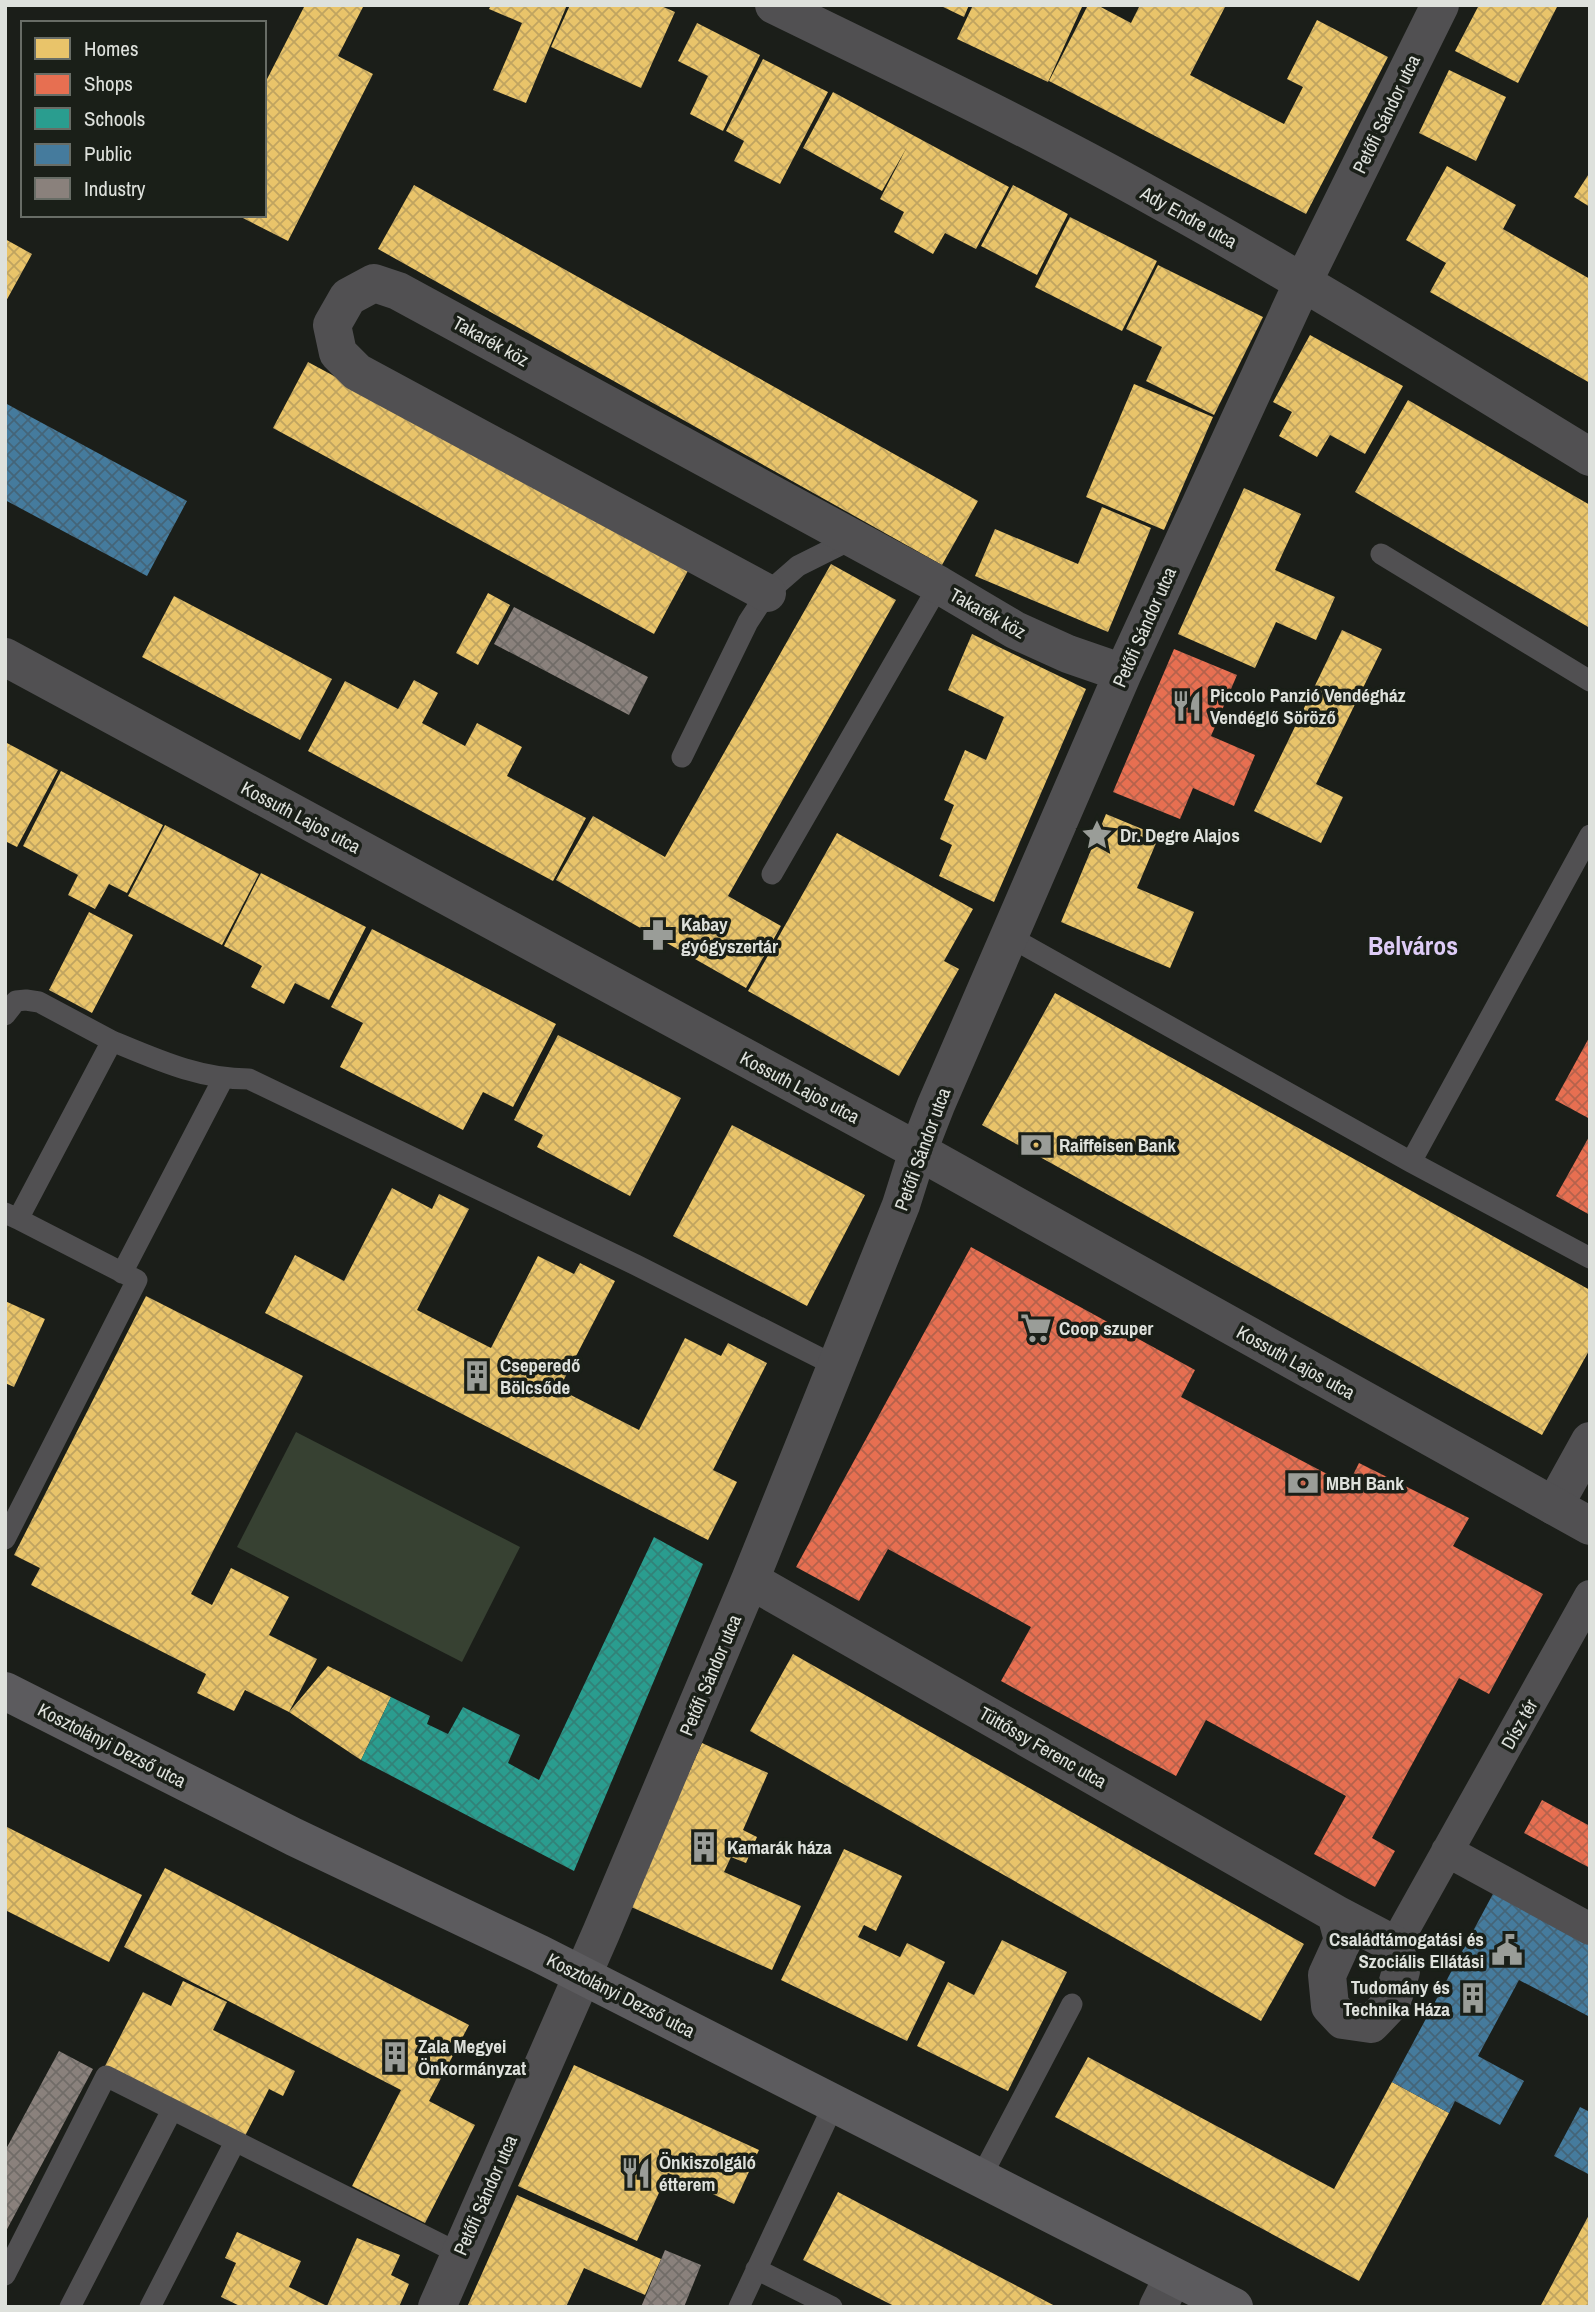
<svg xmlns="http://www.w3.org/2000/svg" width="1595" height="2312" font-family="'Archivo Narrow',sans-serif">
	<defs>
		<pattern id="homes-cross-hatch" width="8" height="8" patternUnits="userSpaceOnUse" patternTransform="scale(1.75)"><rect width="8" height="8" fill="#e9c46a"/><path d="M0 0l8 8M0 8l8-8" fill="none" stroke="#c0a460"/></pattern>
		<pattern id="shops-cross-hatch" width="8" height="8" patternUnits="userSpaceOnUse" patternTransform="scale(1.75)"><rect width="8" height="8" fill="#e76f51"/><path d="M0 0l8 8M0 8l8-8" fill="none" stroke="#b6624c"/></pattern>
		<pattern id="schools-cross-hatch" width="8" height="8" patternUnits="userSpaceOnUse" patternTransform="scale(1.75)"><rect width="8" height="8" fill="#2a9d8f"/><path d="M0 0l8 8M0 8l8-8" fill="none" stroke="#328278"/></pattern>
		<pattern id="public-cross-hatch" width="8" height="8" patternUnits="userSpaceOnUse" patternTransform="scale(1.75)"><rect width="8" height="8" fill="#457b9d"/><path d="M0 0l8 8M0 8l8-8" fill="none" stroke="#446579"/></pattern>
		<pattern id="industry-cross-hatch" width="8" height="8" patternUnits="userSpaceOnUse" patternTransform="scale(1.75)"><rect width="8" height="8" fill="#8a817c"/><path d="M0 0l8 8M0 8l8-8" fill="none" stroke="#716c68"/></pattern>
	</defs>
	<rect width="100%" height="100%" fill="#1b1e19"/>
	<path fill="#374132" d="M296,1432L520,1547L462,1662L237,1547Z"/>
	<path fill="url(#homes-cross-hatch)" d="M305,5H364L338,56L373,74L288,241L237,215H264V85Z
		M491,5H567L526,103L493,90L522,23L489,9Z
		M570,5H659L675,12L641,88L551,47Z
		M939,5H969L964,17Z
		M973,5H1079L1082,7L1048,82L957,39Z
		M1088,5H1097L1131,23L1140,5H1226L1190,75L1284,124L1303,87L1287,79L1317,20L1388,57L1306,214L1049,81Z
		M1479,5H1558L1518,83L1455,51Z
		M697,23L760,55L723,131L690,114L708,76L678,61Z
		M763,59L828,92L780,184L734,161L744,141L726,131Z
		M1449,70L1506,97L1476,161L1419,133Z
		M833,92L1009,187L976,249L945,233L933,254L894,232L904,212L880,199L907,147L882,191L803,148Z
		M1447,166L1516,205L1503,229L1590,279V383L1430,292L1446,263L1406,240Z
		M1590,172V207L1574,197Z
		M414,185L978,501L942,565L378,249Z
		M1013,185L1068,214L1037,275L981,246Z
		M1070,217L1157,261L1122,331L1035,287Z
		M5,239L32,254L5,303Z
		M1158,265L1263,317L1214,415L1146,381L1162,347L1126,329Z
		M1310,335L1403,386L1365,454L1330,435L1317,457L1279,436L1292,412L1273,402Z
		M308,362L593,515L689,569L654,634L273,428Z
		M1134,384L1213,417L1164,530L1086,497Z
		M1408,400L1590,505V628L1355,492Z
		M1244,488L1301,514L1275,570L1335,597L1316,640L1276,622L1255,668L1178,634Z
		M1102,507L1151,528L1108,632L975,576L995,529L1078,564Z
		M831,564L896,600L728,896L781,926L746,988L556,880L593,816L665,857Z
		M488,593L510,605L478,665L456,653Z
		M174,596L332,679L300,740L142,657Z
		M1342,630L1382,649L1316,784L1343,797L1321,843L1254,811Z
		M972,634L1086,689L994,902L939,876L952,845L940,839L954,805L944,800L965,750L986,760L1004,717L948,690Z
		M414,680L438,693L422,723L465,746L477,723L522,747L507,776L586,818L553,881L308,751L345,681L398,709Z
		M5,742L58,770L17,847L5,841Z
		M61,771L163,825L127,893L109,884L95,909L68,895L78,875L23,846Z
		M1106,814L1159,836L1137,888L1194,912L1170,968L1061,922Z
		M165,825L259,874L222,945L128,896Z
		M837,833L973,909L944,961L959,969L899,1076L748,991Z
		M261,873L366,927L329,1000L295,983L284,1004L251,987L262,966L224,946Z
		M89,912L133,935L92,1013L49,990Z
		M372,929L556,1024L513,1107L483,1092L463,1130L340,1067L363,1023L331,1007Z
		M1055,993L1590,1290V1349L1542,1435L982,1125Z
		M558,1035L681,1098L630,1196L537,1147L543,1135L514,1120Z
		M732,1125L865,1195L807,1306L673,1236Z
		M392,1188L432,1209L439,1194L469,1209L417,1310L491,1348L538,1256L574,1274L580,1263L615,1281L559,1389L639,1430L685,1338L721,1356L728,1343L767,1363L713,1470L737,1482L708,1540L265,1313L295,1255L344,1281Z
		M146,1296L303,1376L191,1594L212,1605L231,1568L289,1597L269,1635L317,1659L289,1712L328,1666L391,1697L361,1760L289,1712L245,1690L234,1711L197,1693L206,1674L31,1585L40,1568L14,1555Z
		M5,1301L45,1319L14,1387L5,1383Z
		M793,1654L1304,1944L1261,2021L750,1731Z
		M702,1743L768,1773L743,1830L757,1837L746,1863L731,1857L724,1872L801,1906L772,1970L629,1906Z
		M5,1826L142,1895L109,1962L5,1910Z
		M844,1849L902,1876L876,1931L864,1925L858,1937L900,1957L907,1943L945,1962L907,2041L781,1980Z
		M165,1868L469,2025L429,2101L475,2125L425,2223L352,2186L401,2090L124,1947Z
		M1002,1940L1067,1972L1008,2091L917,2046L948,1982L974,1995Z
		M183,1981L227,2002L213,2030L295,2071L283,2096L269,2089L245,2136L105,2066L143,1992L171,2006Z
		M1088,2057L1334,2189L1392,2082L1449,2113L1359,2281L1055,2117Z
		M574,2065L759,2150L734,2204L668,2173L637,2241L518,2186Z
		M838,2192L1057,2307H896L803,2260Z
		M517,2195L661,2259L645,2295L584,2268L566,2307H467Z
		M1590,2213V2307H1540Z
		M237,2232L301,2261L289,2287L327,2306L357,2238L400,2255L391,2275L409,2284L399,2307H242L221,2297L236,2263L225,2258Z"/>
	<path fill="url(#shops-cross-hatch)" d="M1174,649L1237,675L1211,736L1255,755L1234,806L1193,788L1180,819L1113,792Z
		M1590,1036V1119L1555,1100Z
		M1590,1135V1215L1556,1196Z
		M971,1247L1195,1370L1181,1397L1348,1485L1359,1463L1469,1518L1453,1546L1543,1594L1489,1694L1459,1678L1372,1838L1395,1851L1375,1887L1314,1854L1346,1796L1206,1720L1176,1776L1001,1681L1031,1627L888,1549L859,1601L796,1567Z
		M1542,1800L1590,1826V1868L1524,1833Z"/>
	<path fill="url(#schools-cross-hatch)" d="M654,1537L703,1564L574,1871L361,1760L391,1697L430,1716L427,1724L448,1734L463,1707L520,1735L508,1763L539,1780Z"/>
	<path fill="url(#public-cross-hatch)" d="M5,403L187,501L147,576L5,500Z
		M1494,1892L1590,1943V2017L1519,1980L1478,2056L1524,2081L1500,2125L1455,2101L1449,2113L1392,2082Z
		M1580,2107L1590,2112V2175L1554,2156Z"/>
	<path fill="url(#industry-cross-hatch)" d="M514,607L648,677L629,715L494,644Z
		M59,2051L93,2069L5,2233V2151Z
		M665,2250L701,2265L684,2307H641Z"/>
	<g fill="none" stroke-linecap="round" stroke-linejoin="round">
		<path stroke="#515052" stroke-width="21" d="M1381,554L1590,681
			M682,757L748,622L767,593L798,566L852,539
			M772,874L939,585
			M1010,937L1411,1162L1590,1258
			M5,1015L16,1001L26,1000L39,1002L112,1041
			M1411,1162L1590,835
			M5,1213L18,1219L112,1041C158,1060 199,1079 249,1079L636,1265L836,1366
			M122,1273L223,1079
			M5,1539L137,1280L18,1219
			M980,2179L1072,2004
			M756,2269L832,2307
			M5,2275L106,2076L460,2254
			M70,2307L172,2110
			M150,2307L235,2142
			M739,2307L834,2104"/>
		<path stroke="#515052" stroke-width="32" d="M1447,1851L1590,1929
			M1395,1945L1590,1596"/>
		<path stroke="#515052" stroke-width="38" d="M774,5C903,68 1032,129 1157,199C1304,280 1446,369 1590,457
			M767,593L357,372L338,353L332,325L348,297L374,283L398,291L939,585L1015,630L1068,654L1123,673
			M1554,1506L1590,1441
			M750,1580L1336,1914L1395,1945L1401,1971L1392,2002L1371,2024L1343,2020L1330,2006L1327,1975L1343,1940L1336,1914
			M437,2307L601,1933L750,1580L901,1205L918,1151L936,1105L1123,673L1303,282L1440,5
			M1158,2307L1173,2277"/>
		<path stroke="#515052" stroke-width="38" d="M5,657L918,1151L1590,1526"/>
		<path stroke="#5c5b5e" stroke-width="38" d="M5,1691L294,1837L540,1954L1234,2307"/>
	</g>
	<defs>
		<symbol id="restaurant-bare" viewBox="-9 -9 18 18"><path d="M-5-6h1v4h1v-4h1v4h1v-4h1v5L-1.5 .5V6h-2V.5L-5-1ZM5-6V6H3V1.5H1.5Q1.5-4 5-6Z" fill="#9a9d98" stroke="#1a1f18" stroke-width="2.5" paint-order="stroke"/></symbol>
		<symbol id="sight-bare" viewBox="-9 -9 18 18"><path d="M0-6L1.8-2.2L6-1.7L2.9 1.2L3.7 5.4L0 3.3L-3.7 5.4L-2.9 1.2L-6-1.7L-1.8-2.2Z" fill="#9a9d98" stroke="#1a1f18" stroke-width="2.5" paint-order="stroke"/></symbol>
		<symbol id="pharmacy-bare" viewBox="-9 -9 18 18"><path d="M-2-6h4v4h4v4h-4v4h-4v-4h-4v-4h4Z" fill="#9a9d98" stroke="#1a1f18" stroke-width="2.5" paint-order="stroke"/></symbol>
		<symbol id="bank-bare" viewBox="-9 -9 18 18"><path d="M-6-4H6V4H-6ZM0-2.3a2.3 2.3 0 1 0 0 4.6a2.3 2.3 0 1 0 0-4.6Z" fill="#9a9d98" stroke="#1a1f18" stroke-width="2.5" paint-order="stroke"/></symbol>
		<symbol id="supermarket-bare" viewBox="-9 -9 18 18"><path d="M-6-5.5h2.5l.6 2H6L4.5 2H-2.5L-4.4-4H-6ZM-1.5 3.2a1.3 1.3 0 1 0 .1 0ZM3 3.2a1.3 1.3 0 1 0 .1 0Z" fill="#9a9d98" stroke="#1a1f18" stroke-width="2.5" paint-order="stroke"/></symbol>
		<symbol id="building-bare" viewBox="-9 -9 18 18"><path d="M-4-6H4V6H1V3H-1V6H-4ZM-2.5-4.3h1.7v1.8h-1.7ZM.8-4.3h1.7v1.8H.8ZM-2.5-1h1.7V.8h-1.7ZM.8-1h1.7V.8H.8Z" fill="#9a9d98" stroke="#1a1f18" stroke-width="2.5" paint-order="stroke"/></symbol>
		<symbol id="civic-bare" viewBox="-9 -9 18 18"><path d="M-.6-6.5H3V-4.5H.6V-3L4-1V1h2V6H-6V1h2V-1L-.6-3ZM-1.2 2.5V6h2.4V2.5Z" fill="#9a9d98" stroke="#1a1f18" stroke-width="2.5" paint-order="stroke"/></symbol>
	</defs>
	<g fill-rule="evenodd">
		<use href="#restaurant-bare" x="1165" y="684" width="44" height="44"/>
		<use href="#sight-bare" x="1075" y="813" width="44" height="44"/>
		<use href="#pharmacy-bare" x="636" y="913" width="44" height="44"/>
		<use href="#bank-bare" x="1014" y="1123" width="44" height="44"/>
		<use href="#supermarket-bare" x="1014" y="1306" width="44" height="44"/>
		<use href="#building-bare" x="455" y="1354" width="44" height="44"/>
		<use href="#bank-bare" x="1281" y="1461" width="44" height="44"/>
		<use href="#building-bare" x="682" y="1825" width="44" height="44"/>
		<use href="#civic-bare" x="1485" y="1928" width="44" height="44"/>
		<use href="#building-bare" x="1451" y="1976" width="44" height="44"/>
		<use href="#building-bare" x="373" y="2035" width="44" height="44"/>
		<use href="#restaurant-bare" x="614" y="2151" width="44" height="44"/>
	</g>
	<g text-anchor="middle" stroke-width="7" stroke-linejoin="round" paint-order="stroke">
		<g font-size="19" fill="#dee1dc" stroke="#1a1f18">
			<text transform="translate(1386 114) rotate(-64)" y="7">Petőfi Sándor utca</text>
			<text transform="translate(1189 217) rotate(29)" y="7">Ady Endre utca</text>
			<text transform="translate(491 341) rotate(29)" y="7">Takarék köz</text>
			<text transform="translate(988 613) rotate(29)" y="7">Takarék köz</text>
			<text transform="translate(1144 627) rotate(-66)" y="7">Petőfi Sándor utca</text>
			<text transform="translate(301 817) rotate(28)" y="7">Kossuth Lajos utca</text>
			<text transform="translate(800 1087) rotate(28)" y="7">Kossuth Lajos utca</text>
			<text transform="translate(922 1149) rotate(-70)" y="7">Petőfi Sándor utca</text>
			<text transform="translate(1296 1362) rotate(29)" y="7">Kossuth Lajos utca</text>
			<text transform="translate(710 1675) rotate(-67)" y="7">Petőfi Sándor utca</text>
			<text transform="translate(1519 1724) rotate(-61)" y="7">Dísz tér</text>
			<text transform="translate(112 1745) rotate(27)" y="7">Kosztolányi Dezső utca</text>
			<text transform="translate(1043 1747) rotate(30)" y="7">Tüttőssy Ferenc utca</text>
			<text transform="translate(621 1995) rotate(27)" y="7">Kosztolányi Dezső utca</text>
			<text transform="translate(485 2195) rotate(-66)" y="7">Petőfi Sándor utca</text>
		</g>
		<g font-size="19" font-weight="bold" fill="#dee1dc" stroke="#1a1f18" text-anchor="start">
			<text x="1210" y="702">Piccolo Panzió Vendégház<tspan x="1210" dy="22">Vendéglő Söröző</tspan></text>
			<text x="1120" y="842">Dr. Degre Alajos</text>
			<text x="681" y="931">Kabay<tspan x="681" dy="22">gyógyszertár</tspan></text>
			<text x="1059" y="1152">Raiffeisen Bank</text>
			<text x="1059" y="1335">Coop szuper</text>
			<text x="500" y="1372">Cseperedő<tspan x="500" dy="22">Bölcsőde</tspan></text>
			<text x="1326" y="1490">MBH Bank</text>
			<text x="727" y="1854">Kamarák háza</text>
			<text x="1484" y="1946" text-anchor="end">Családtámogatási és<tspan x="1484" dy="22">Szociális Ellátási</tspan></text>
			<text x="1450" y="1994" text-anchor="end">Tudomány és<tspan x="1450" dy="22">Technika Háza</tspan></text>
			<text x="418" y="2053">Zala Megyei<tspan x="418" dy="22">Önkormányzat</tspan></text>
			<text x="659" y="2169">Önkiszolgáló<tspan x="659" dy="22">étterem</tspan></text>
		</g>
		<g font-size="26" font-weight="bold" fill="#deccf6" stroke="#1a1f18">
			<text x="1413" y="955">Belváros</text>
		</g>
	</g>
	<rect width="1595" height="2312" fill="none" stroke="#dee1dc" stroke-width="14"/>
	<rect x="21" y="21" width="245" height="196" fill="#1a1f18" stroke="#686d66" stroke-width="2"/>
	<rect x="35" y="38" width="35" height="21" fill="#e9c46a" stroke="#686d66" stroke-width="2"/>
	<text x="84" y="56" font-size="21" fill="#dee1dc">Homes</text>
	<rect x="35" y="74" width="35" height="21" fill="#e76f51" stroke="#686d66" stroke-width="2"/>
	<text x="84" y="91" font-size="21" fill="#dee1dc">Shops</text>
	<rect x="35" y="108" width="35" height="21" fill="#2a9d8f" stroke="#686d66" stroke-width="2"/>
	<text x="84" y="126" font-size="21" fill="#dee1dc">Schools</text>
	<rect x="35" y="144" width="35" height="21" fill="#457b9d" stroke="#686d66" stroke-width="2"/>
	<text x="84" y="161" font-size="21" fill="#dee1dc">Public</text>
	<rect x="35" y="178" width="35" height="21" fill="#8a817c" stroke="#686d66" stroke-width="2"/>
	<text x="84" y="196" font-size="21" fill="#dee1dc">Industry</text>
</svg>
